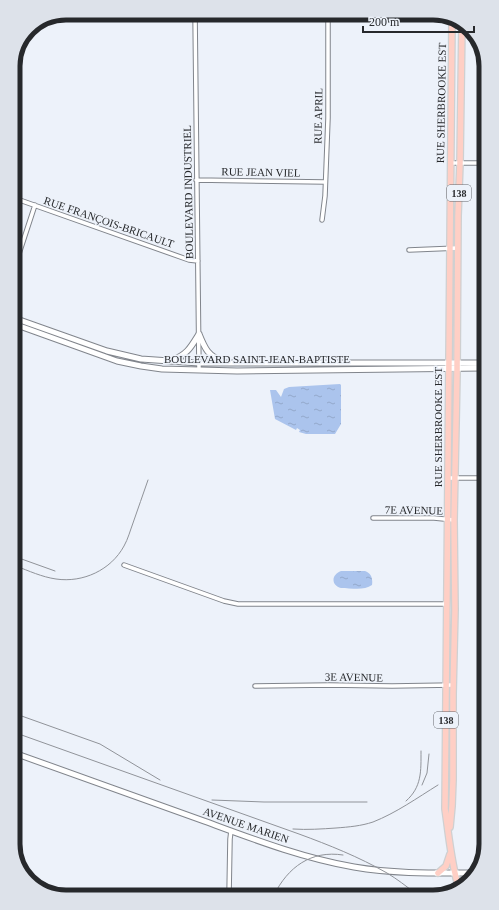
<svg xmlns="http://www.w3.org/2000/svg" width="499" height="910" font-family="'Times New Roman',serif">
	<defs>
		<pattern id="water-ripples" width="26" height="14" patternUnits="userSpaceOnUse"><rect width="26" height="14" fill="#abc4ed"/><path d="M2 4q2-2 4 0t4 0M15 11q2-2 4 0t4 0" fill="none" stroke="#93a8cb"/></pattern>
	</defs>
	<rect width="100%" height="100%" fill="#edf2fa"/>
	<path fill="url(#water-ripples)" d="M340,384L341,385V424L335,434H306L299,432L300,430L297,428L296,430L275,419L270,390H276L281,397L284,389L289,387Z
		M341,571H365C371,573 373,578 372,585C364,591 351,588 341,588C331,585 331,575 341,571Z"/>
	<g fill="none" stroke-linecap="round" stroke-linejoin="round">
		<defs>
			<path id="street" d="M195,13L199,370
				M451,163H482
				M196,180L325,182
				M14,198L189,260L198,261
				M322,220L325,196L328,118V13
				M409,250L458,248
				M14,269L35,205
				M448,478H484
				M373,518H434L454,520
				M124,565L224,601L238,604H447
				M255,686L329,685L392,686L453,685
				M229,895L230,839L231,831"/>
			<path id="secondary" d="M14,318L107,351L141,359L199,363H483
				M14,324L117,361L141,366L162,369L237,371L483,368
				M199,334C205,349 208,356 224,362
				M172,360C187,355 191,347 199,334
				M17,754C79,776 142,799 204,821C253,839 302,858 354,867C395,874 436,873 477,873"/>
			<path id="primary" d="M452,19L445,809C449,836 451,863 459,889
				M450,827L452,806L453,780V694L455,610L454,520L457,374L458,216L460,163L462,22
				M438,873L446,866L450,854
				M464,885C467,880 469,878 474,876"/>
		</defs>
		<use href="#street" stroke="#81858c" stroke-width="5.5"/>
		<use href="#secondary" stroke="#81858c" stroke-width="7"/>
		<use href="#primary" stroke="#cfd0d1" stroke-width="8"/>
		<use href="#street" stroke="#fff" stroke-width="3.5"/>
		<use href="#secondary" stroke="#fff" stroke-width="5"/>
		<use href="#primary" stroke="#ffcfc5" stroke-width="5.5"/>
		<path stroke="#909399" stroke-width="1" d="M16,557L55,571
			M16,566C29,571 42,577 56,579C83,583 111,570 124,546C128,539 130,531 133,523C138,509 143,494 148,480
			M16,714L100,744L160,780
			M16,733L299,834C329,845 359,857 387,873C397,879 406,886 415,893
			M422,785L427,773L429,754
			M212,800L264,802H367
			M406,801C422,787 421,771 421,751
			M293,829C307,830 322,829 336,828C349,827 361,826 373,822C396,813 417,798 438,785
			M274,895C288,867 311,850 343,855"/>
	</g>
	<g text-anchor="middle" stroke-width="3" stroke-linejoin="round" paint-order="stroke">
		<g fill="#edf2fa" stroke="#62656a" stroke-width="1">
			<rect x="447" y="185" width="24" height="16" rx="3"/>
			<rect x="434" y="712" width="24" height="16" rx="3"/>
		</g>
		<g font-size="10" font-weight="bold" fill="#27292c">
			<text x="459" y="197">138</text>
			<text x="446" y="724">138</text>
		</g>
		<g font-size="11" fill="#27292c" stroke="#edf2fa">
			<text transform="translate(441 103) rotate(-89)" y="4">RUE SHERBROOKE EST</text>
			<text transform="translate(318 116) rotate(-89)" y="4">RUE APRIL</text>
			<text transform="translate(261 172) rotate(1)" y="4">RUE JEAN VIEL</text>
			<text transform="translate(188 192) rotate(-91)" y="4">BOULEVARD INDUSTRIEL</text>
			<text transform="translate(109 222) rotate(19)" y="4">RUE FRANÇOIS-BRICAULT</text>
			<text x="257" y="363">BOULEVARD SAINT-JEAN-BAPTISTE</text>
			<text transform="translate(438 427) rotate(-90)" y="4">RUE SHERBROOKE EST</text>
			<text transform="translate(414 510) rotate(1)" y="4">7E AVENUE</text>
			<text transform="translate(354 677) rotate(1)" y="4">3E AVENUE</text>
			<text transform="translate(246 825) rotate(19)" y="4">AVENUE MARIEN</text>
		</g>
	</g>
	<path d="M0 0H499V910H0ZM66 20H433A46 46 0 0 1 479 66V844A46 46 0 0 1 433 890H66A46 46 0 0 1 20 844V66A46 46 0 0 1 66 20Z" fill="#dde2ea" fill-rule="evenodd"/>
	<path fill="none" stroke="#27292c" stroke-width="5" d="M66 20H433A46 46 0 0 1 479 66V844A46 46 0 0 1 433 890H66A46 46 0 0 1 20 844V66A46 46 0 0 1 66 20Z"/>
	<path d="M363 26v6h111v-6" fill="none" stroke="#27292c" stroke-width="2"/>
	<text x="369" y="26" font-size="12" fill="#27292c" stroke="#edf2fa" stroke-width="3" paint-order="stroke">200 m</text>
</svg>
